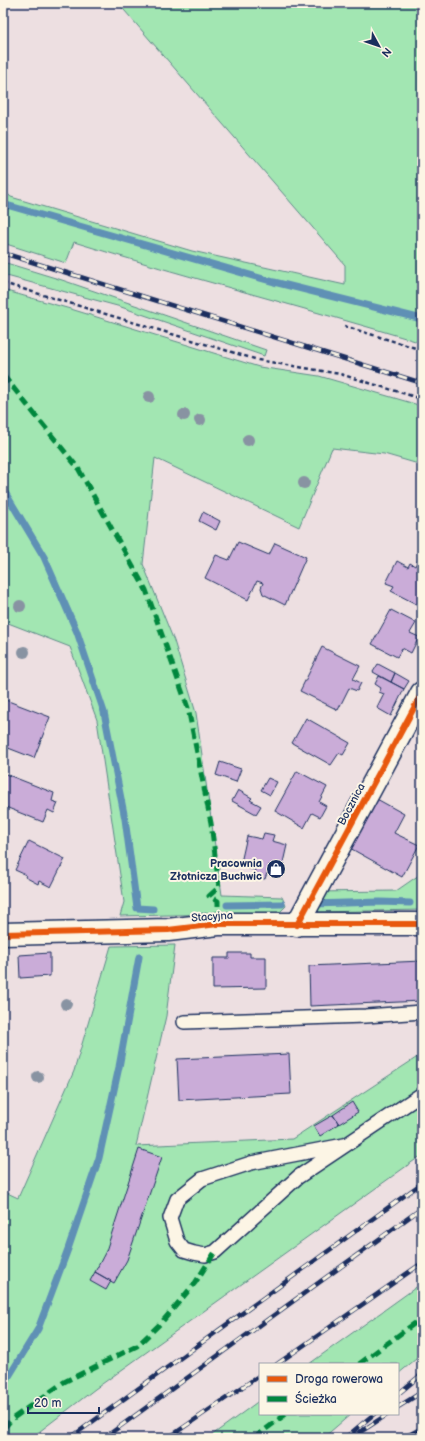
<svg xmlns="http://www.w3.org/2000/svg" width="425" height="1441" font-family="'Balsamiq Sans',sans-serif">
	<rect width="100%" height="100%" fill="#eddfe1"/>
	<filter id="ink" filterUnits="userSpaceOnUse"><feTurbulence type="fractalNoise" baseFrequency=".025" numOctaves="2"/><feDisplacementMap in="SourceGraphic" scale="8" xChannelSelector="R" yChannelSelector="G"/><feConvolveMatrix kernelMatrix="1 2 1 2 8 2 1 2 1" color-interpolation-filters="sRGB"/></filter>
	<g filter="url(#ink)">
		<path fill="#a2e6b2" stroke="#5e8a88" d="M118,3H422V343C306,308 189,278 74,242L66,263L3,243V190L11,197L192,251L345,285V265Z
			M3,262L62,280L266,350L264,356L121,307L3,275Z
			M3,290L74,310L259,367L319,376L422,406V465L384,454L332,448L299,527L155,458L143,564L174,641L196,713L222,895L282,897L286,906L279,913L120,916L124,902L97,720L70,647L3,621Z
			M422,873V910L312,912V892L396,891Z
			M175,945L166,1016L136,1146L292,1139L422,1054V1155L95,1389L31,1438H3V1191L18,1198L74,1071L111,946Z
			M422,1283V1354L398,1374V1364H309Z
			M260,1400V1414H351L323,1438H208Z"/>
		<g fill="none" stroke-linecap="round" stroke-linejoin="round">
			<path stroke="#5f90b5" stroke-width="7" d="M3,204L274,282L422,319
				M3,489L44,557L77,632L104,712L125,819L137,908L153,909
				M312,904L380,902L410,903
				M227,905L282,904
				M3,1386L38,1329L68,1249L99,1158L119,1067L139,957"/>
		</g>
		<path fill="#caacd8" stroke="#1b2f5e" d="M203,512L220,521L216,530L199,521Z
			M238,542L269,555L275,543L306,557L285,605L263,594L261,588L263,583L257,581L248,600L205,578L216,555L229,560Z
			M422,552V607L391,591L394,586L386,583L397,561L408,567L410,563L415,566Z
			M391,610L416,623L410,633L419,637L411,653L402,648L397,657L372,644Z
			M322,647L360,666L353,679L361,683L357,691L349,688L338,710L300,691Z
			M378,664L395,673L391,682L373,672Z
			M395,673L409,681L404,689L391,682Z
			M379,676L404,689L391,716L377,708L384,694L379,692L381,688L375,684Z
			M3,699L50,717L34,758L3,746Z
			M306,718L350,743L343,755L339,753L331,765L292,743Z
			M220,762L241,769L236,782L216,775Z
			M297,771L327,787L319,802L326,806L320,817L312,813L304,828L275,811Z
			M3,773L54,793L52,801L58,803L54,813L48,810L43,822L3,806Z
			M268,778L277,782L270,795L261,790Z
			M238,790L252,798L250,800L261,806L256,814L232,801Z
			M375,798L404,814L394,833L419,845L402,877L348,847Z
			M264,833L274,835L272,841L287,845L280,876L267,873L265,879L254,877L255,870L240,867L247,836L262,839Z
			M29,841L65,859L51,887L39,881L38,884L25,877L26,875L15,870Z
			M50,953V976L20,978L19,955Z
			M229,953H250V957H266V988L213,989V958H229Z
			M422,961V1001L310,1006L309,966Z
			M289,1054L291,1094L179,1100L177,1059Z
			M352,1102L358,1112L339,1124L333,1115Z
			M333,1115L339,1124L320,1136L314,1126Z
			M139,1149L162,1157L127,1260L114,1283L95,1272L106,1251Z
			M95,1272L111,1281L106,1290L90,1281Z"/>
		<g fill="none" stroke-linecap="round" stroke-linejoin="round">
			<defs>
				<path id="service" d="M184,1022L366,1016L422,1012
					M344,1145L251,1163L202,1179L177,1199L170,1218L177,1241L184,1250L194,1253L205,1255L215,1252L298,1177L422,1094"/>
				<path id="minor" d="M297,925L422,693
					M3,934L168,930L218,924H422"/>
			</defs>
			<use href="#service" stroke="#1b2f5e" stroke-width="16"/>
			<use href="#minor" stroke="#1b2f5e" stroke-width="25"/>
			<path stroke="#1b2f5e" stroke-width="2.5" stroke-dasharray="4 3" stroke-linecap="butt" d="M3,283L258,360L340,374L422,399
				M344,326L422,350"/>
			<use href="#service" stroke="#fcf5e5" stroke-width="13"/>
			<use href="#minor" stroke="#fcf5e5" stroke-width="22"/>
			<defs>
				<path id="rail" d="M3,253L422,383
					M277,1364L422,1263
					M398,1394L422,1374
					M398,1407L422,1392
					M70,1438L422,1183
					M104,1438L422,1208
					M168,1438L260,1375
					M345,1438L374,1414
					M351,1438L388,1414
					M403,1438L422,1428"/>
			</defs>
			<use href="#rail" stroke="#1b2f5e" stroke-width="4.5"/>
			<use href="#rail" stroke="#fcf5e5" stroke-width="3" stroke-dasharray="9" stroke-linecap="butt"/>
			<path stroke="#00873e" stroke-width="5" stroke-dasharray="10 5" stroke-linecap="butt" d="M3,375L78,468L146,590L188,708L211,823L219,887L209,896L218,901V924
				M359,1364L422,1318
				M3,1429L12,1419L64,1382L137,1346L162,1322L195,1283L215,1252
				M254,1438L286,1414"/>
			<defs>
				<path id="cycleway" d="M297,925L422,693
					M3,934L168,930L218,924H422"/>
			</defs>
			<use href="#cycleway" stroke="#fcf5e5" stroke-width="8"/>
			<use href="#cycleway" stroke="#e8590c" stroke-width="6"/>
		</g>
		<g fill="#8893a2">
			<circle cx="149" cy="397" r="6"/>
			<circle cx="184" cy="415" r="6"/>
			<circle cx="200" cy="420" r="6"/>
			<circle cx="248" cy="440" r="6"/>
			<circle cx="304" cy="483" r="6"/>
			<circle cx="20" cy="606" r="6"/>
			<circle cx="24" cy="652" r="6"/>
			<circle cx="66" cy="1004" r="6"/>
			<circle cx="38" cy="1077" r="6"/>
		</g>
	</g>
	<defs>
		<symbol id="shop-disc" viewBox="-11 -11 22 22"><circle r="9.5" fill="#1b2f5e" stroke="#fcf5e5"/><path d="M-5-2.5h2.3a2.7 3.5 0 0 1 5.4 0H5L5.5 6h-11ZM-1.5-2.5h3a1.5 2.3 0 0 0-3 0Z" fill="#fff"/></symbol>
	</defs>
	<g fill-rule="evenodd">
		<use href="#shop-disc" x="265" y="858" width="22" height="22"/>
	</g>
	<g text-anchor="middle" stroke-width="4" stroke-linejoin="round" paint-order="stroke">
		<g font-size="11" fill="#1b2f5e" stroke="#fcf5e5">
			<text transform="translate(351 804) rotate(-62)" y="4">Bocznica</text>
			<text transform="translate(212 916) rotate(-4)" y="4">Stacyjna</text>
		</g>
		<g font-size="11" font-weight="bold" fill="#1b2f5e" stroke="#fcf5e5" text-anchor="end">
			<text x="262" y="867">Pracownia<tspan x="262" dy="13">Złotnicza Buchwic</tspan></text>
		</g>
	</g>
	<rect width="425" height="1441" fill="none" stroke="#fcf5e5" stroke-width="16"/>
	<rect x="8" y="8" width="409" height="1425" fill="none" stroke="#1b2f5e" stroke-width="1.5" filter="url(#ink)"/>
	<rect x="259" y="1363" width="140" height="52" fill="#fcf5e5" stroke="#a2a6af"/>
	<rect x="267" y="1376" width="20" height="6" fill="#e8590c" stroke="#a2a6af"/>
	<text x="295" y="1383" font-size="12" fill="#1b2f5e">Droga rowerowa</text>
	<rect x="267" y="1396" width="20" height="6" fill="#00873e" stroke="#a2a6af"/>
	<text x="295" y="1403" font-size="12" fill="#1b2f5e">Ścieżka</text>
	<g transform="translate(379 46) rotate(130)" stroke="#fcf5e5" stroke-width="3" paint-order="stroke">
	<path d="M0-3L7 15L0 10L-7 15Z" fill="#1b2f5e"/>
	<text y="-6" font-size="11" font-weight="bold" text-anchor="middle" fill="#1b2f5e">N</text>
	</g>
	<path d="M28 1407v6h71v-6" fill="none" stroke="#1b2f5e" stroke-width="2"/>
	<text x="34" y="1407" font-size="12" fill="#1b2f5e" stroke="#fcf5e5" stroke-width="3" paint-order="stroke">20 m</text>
</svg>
